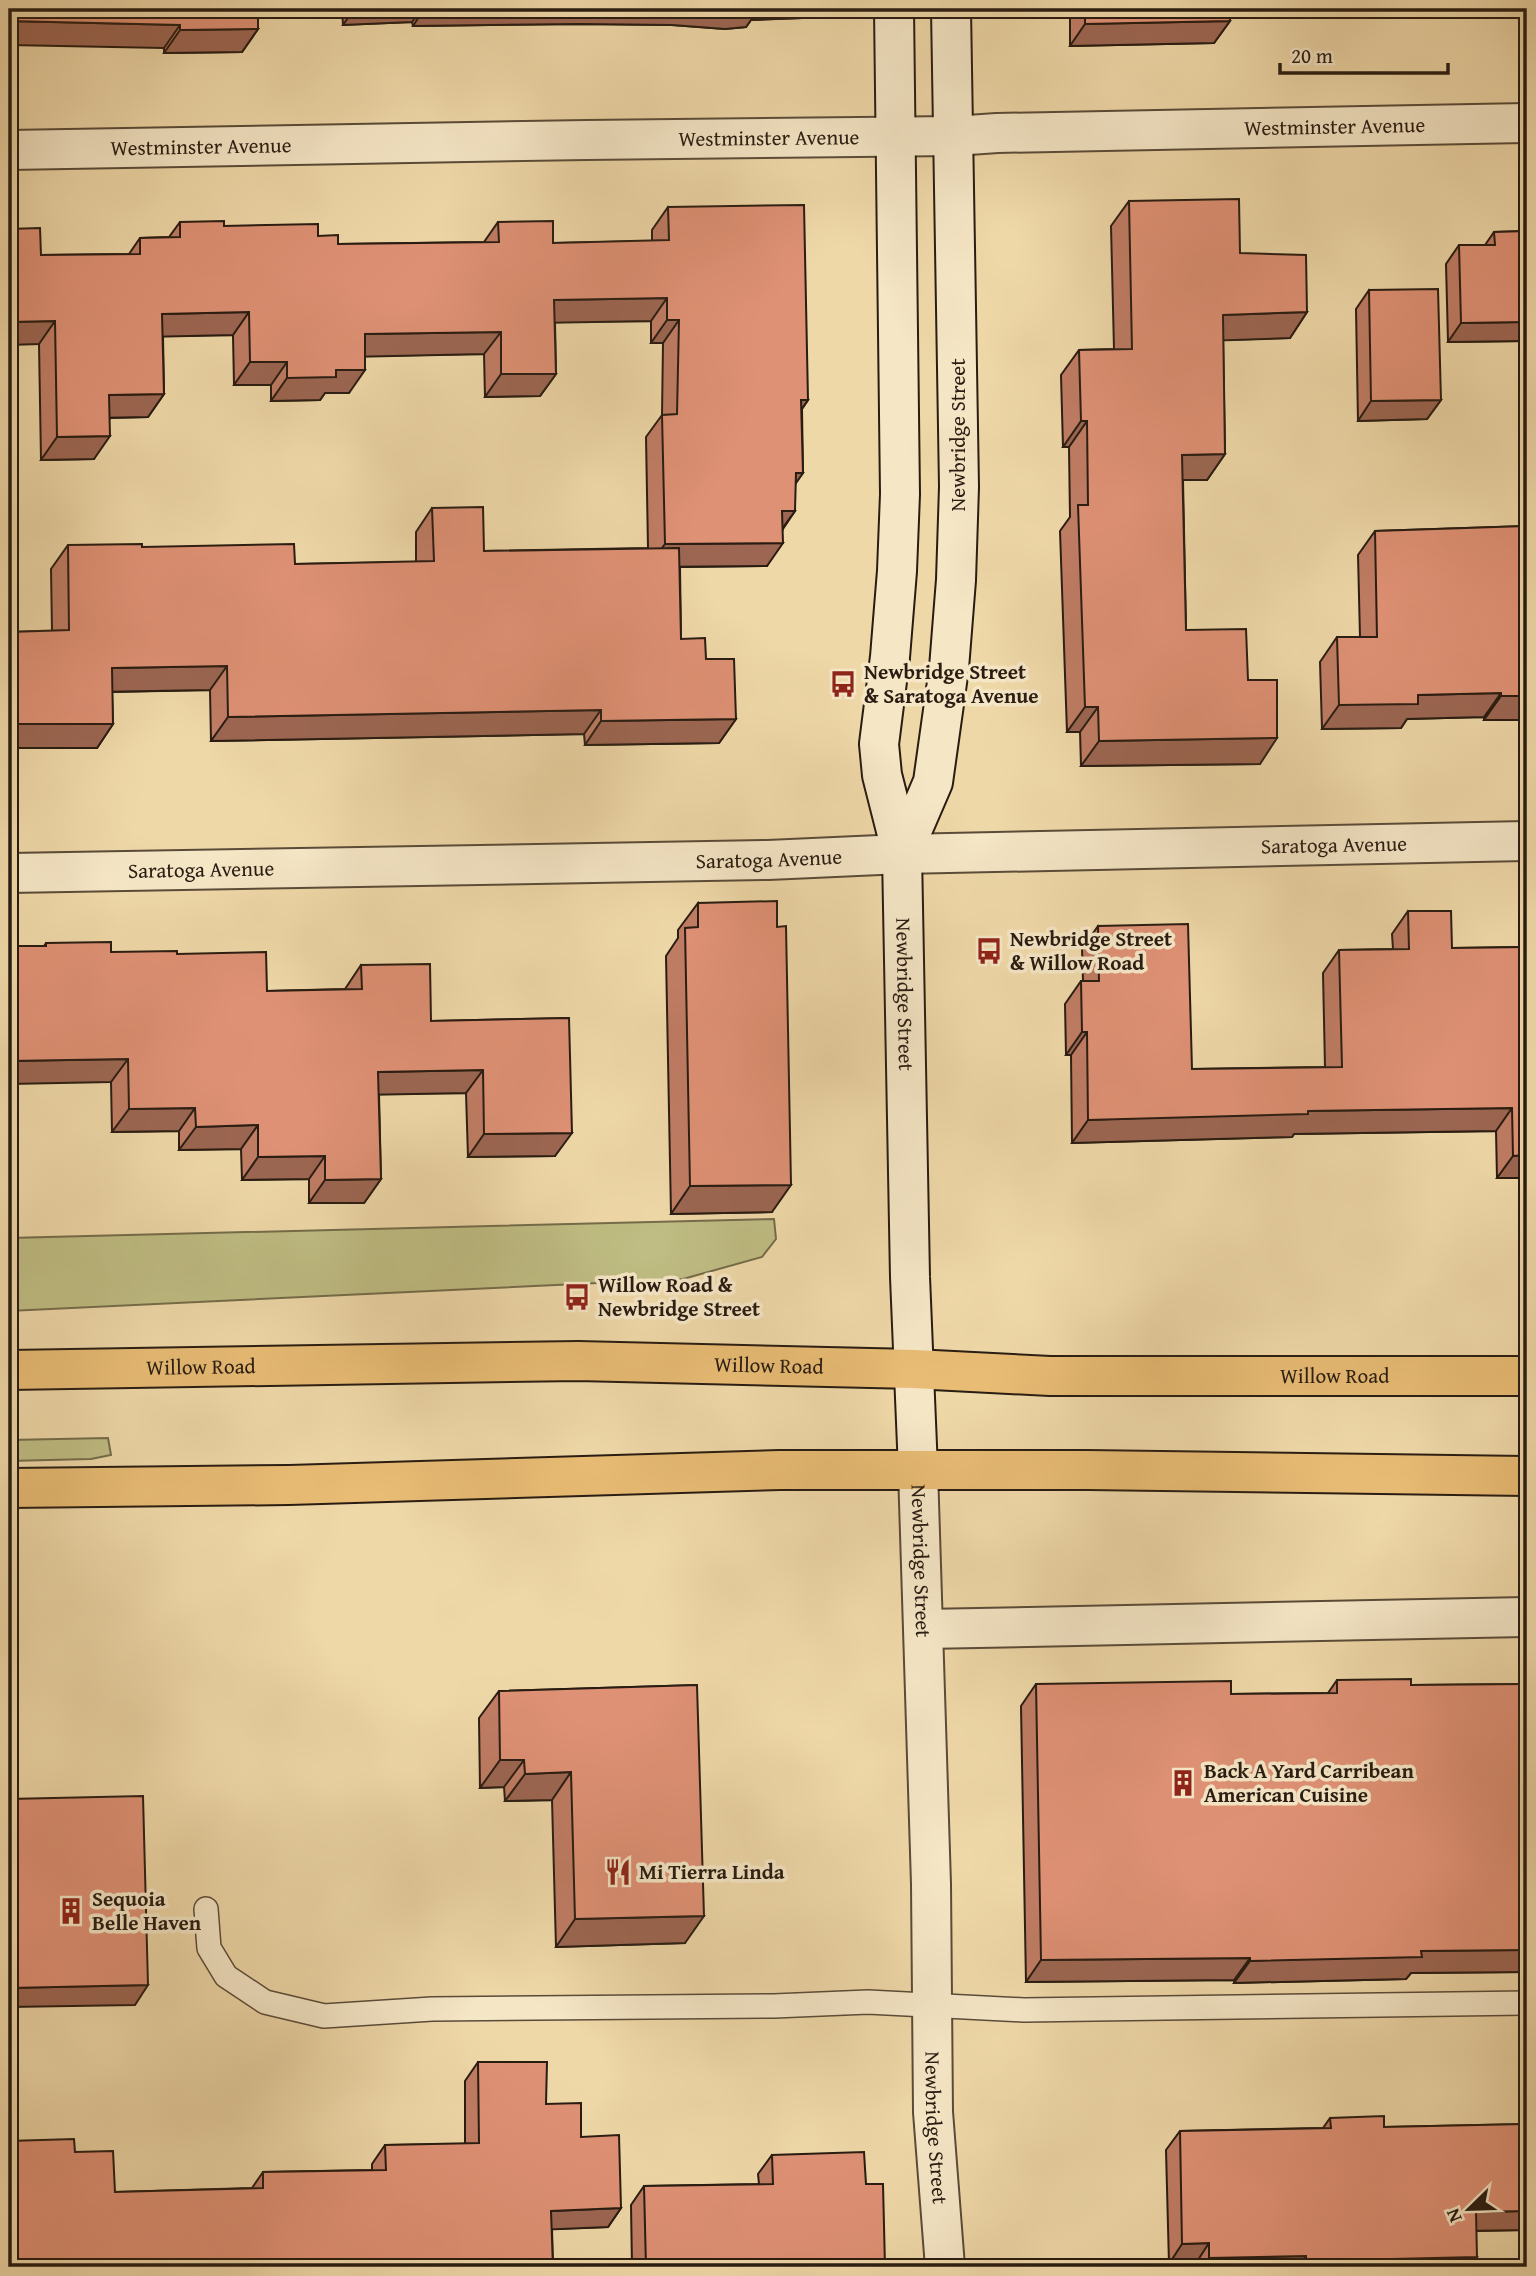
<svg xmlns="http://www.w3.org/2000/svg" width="1536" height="2276" font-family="'Gentium Book Plus',serif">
	<rect width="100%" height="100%" fill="#efd8a8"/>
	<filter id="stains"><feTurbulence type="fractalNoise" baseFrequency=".00286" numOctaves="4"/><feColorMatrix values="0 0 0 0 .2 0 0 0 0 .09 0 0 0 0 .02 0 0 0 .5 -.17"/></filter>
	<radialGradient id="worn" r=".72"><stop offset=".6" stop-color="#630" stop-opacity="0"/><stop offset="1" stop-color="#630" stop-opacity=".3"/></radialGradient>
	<path fill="#bfbd83" stroke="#746c4a" stroke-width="2" d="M774,1219L776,1239L762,1257L683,1279L9,1311V1238Z
		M108,1438L111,1455L91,1459L9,1461V1440Z"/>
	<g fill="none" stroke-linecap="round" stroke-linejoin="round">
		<defs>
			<path id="service" d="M206,1909L209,1948L226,1976L265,2002L324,2016L432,2009L774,2006L868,2002L1024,2010L1527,2003"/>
			<g id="minor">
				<path id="s1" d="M9,150L586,140L954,136L997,133L1527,123"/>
				<path id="s2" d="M9,873L768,860L902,854"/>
				<path id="s3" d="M918,1470L931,1884L933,2112L945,2267"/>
				<path d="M924,1629L1527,1617"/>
			</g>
			<g id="tertiary">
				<path id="s4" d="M902,854L1527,841"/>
			</g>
			<g id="secondary">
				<path id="s5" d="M894,9L900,494L897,571L890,657L879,744L882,775L902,854L910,1277L918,1470"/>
				<path d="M902,854L933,782L949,668L956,580L959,487L951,9"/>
			</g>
			<g id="primary">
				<path id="s6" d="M9,1370L578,1361L914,1369L1050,1376H1527"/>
				<path d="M9,1488L289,1485L780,1470H1088L1527,1476"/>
			</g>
		</defs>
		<use href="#service" stroke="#5a4b38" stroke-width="26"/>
		<use href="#minor" stroke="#5a4b38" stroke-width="42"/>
		<use href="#tertiary" stroke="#5a4b38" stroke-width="42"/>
		<use href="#secondary" stroke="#291c12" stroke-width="42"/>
		<use href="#primary" stroke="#291c12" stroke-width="42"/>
		<use href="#service" stroke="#f5e6c6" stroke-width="23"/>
		<use href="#minor" stroke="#f5e6c6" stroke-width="38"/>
		<use href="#tertiary" stroke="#f5e6c6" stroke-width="38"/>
		<use href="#secondary" stroke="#f5e6c6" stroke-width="38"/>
		<use href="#primary" stroke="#e8bc74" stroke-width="38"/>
	</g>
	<path fill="#c07d65" stroke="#291c12" stroke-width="2" d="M9,9L258,29L242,52L164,53V48Z
		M342,9H808L802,18L751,20L746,27L725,29L672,25L580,24L413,26L412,22L343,25Z
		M1058,9H1229L1230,21L1214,43L1070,46V10H1058Z
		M1129,201L1240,253L1307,312L1290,338L1223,340L1225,454L1207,480H1183L1186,630L1248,680L1260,764L1081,766L1080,732H1067L1060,531L1070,517L1069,447H1063L1061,375L1079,350L1114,349L1111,226Z
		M668,207L808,400L802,409L803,473L795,483V511L783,529L767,566L680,567L681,639L706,659L736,719L719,743L585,745L584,734L211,741L210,690L112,692L113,724L97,748H9V632L52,631L51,569L68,545L142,547L295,564L416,562V532L432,508L484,551L648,548L646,437L662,415L663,343H651V321L555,322L556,374L540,396L485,397L484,354L365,356L349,393H325L320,400L271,401V385H234L233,335L163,336L164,394L148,417L110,418L94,459L41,460L39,344L41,255L129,254L140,238L169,237L180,222L318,236L338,244L484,242L498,222L553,243L652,241V230Z
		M1527,231V341L1448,342L1446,264L1459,245H1485L1494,232Z
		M1369,290L1441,400L1427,419L1358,421L1356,309Z
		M1527,526V720H1484V717L1407,719L1401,728L1322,729L1320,662L1337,637H1360L1358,555L1375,531Z
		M698,903L772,1212L671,1214L666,956L678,938V930Z
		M1408,911L1452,948L1527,947V1178H1497L1496,1131L1294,1134L1292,1137L1072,1143L1071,1055H1066L1065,1004L1081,981H1083L1082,949L1098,926L1192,1069L1325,1067L1323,973L1339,950L1393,949L1392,934Z
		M46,943L111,952L177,954L267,991L345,989L361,965L431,1021L569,1018L555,1156L468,1157L466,1093L379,1094L381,1179L364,1203H309V1179L242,1180L241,1149L179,1150V1131L112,1132L111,1082L44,946Z
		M1337,1680L1411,1685L1527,1684V1972L1411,1973L1406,1979L1234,1983V1980L1026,1982L1021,1706L1036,1684L1231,1694L1328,1693Z
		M697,1685L685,1943L556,1947L552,1800L505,1801L504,1787L480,1788L479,1718L499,1691Z
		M478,2062L546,2104L581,2137L621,2208L608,2227L552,2229L553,2267H9L75,2152L115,2192L252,2188L263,2172L372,2170V2164L385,2145L465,2144V2081Z
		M1330,2118L1384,2127L1527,2124V2230L1476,2231L1470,2267H1196V2263L1169,2264L1166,2150L1180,2131L1323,2128Z
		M772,2155L866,2184L885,2267H632L631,2205L644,2186L759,2184L758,2174Z"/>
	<path fill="#9c6652" stroke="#291c12" stroke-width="2" d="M354,9H422L412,22L343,25Z
		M424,9H808L802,18L751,20L746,27L725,29L672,25L580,24L413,26Z
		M9,21L180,25L164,48L9,45Z
		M1230,21L1214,43L1070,46L1085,24Z
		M258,29L242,52L164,53L180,30Z
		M667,298L651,321L538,323L554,300Z
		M249,312L233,335L146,337L162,314Z
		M1307,312L1290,338L1205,341L1223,315Z
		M667,320H679L663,343H651Z
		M55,321L39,344L9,345V322Z
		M1527,322V341L1448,342L1461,323Z
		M501,332L484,354L349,357L365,334Z
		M250,362H287L271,385H234Z
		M336,370H365L349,393H325L320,400L271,401L287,378Z
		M501,374H556L540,396L485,397Z
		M164,394L148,417L93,418L109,395Z
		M801,400H808L792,423Z
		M1441,400L1427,419L1358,421L1371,401Z
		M1081,421H1087L1069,447H1063Z
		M110,436L94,459L41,460L57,437Z
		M1225,454L1207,480H1164L1182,455Z
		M796,473H803L787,496Z
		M782,511H795L779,533Z
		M783,543L767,566L648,567L665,544Z
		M227,666L210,690L95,692L112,668Z
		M1501,693L1484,717L1407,719L1401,728L1322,729L1339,705L1418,695Z
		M1501,696H1527V720H1484Z
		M1085,707H1098L1080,732H1067Z
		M601,710L584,734L211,741L228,717Z
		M736,719L719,743L585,745L601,721Z
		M9,724H113L97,748H9Z
		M1277,738L1260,764L1081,766L1099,741Z
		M1082,1032H1087L1071,1055H1066Z
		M128,1059L111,1082L9,1084V1061Z
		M483,1070L466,1093L362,1095L378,1072Z
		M195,1108L179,1131L112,1132L129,1109Z
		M1512,1108L1496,1131L1294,1134L1292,1137L1072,1143L1088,1120L1308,1111Z
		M258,1125L241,1149L179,1150L196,1127Z
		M572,1133L555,1156L468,1157L484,1134Z
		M1527,1155V1178H1497L1513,1156Z
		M325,1156L309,1179L242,1180L258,1157Z
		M381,1179L364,1203H309L325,1180Z
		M791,1185L772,1212L671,1214L690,1186Z
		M500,1760H524L504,1787L480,1788Z
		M571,1772L552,1800L505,1801L525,1774Z
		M704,1916L685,1943L556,1947L575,1919Z
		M1527,1950V1972L1411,1973L1406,1979L1234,1983L1250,1961L1421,1951Z
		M1250,1958L1234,1980L1026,1982L1041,1960Z
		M148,1985L135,2005L9,2007V1988Z
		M621,2208L608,2227L538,2230L551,2211Z
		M1527,2211V2230L1463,2231L1476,2212Z
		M1209,2243L1196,2263L1169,2264L1182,2244Z
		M1306,2256L1298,2267H1202L1209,2258Z
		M1477,2257L1470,2267H1302L1306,2261Z
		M165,2264L163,2267H78L79,2266Z"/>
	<path fill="#df9175" stroke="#291c12" stroke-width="2" d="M9,9H258V29L180,30V25L9,21Z
		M1085,9H1229L1230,21L1085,24Z
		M1239,199L1240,253L1306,255L1307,312L1223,315L1225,454L1182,455L1186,630L1246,629L1248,680H1277V738L1099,741L1098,707H1085L1078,505H1088L1087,421H1081L1079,350L1132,349L1129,201Z
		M804,205L808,400H801L803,473H796L795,511H782L783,543L665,544L662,415L677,414L679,320H667V298L554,300L556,374H501V332L365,334V370H336V377L287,378V362H250L249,312L162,314L164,394L109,395L110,436L57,437L55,321L9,322V229L40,228L41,255L140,254V238L180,237V222L224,221V226L318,224V236L338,235V244L499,242L498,222L553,221V243L669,240L668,207Z
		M1527,231V322L1461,323L1459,245H1495L1494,232Z
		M1438,289L1441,400L1371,401L1369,290Z
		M483,507L484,551L679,548L681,639L705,638L706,659H734L736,719L601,721V710L228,717L227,666L112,668L113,724H9V632L69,630L68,545L142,544V547L294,544L295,564L434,561L432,508Z
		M1527,526V696H1501V693L1418,695V704L1339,705L1337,637H1377L1375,531Z
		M777,901V927L786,926L791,1185L690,1186L685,928L698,927V903Z
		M1408,911H1451L1452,948L1527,947V1155L1513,1156L1512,1108L1308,1111V1114L1088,1120L1087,1032H1082L1081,981H1099L1098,926L1188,924L1192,1069L1342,1067L1339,950L1409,949Z
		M111,942V952L177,951V954L266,952L267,991L362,989L361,965L430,964L431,1021L569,1018L572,1133L484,1134L483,1070L378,1072L381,1179L325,1180V1156L258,1157V1125L196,1127L195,1108L129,1109L128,1059L9,1061V946H46V943Z
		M1411,1679V1685L1527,1684V1950L1421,1951L1422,1957L1250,1961V1958L1041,1960L1036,1684L1231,1681V1694L1337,1693V1680Z
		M697,1685L704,1916L575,1919L571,1772L525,1774L524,1760H500L499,1691Z
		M143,1796L148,1985L9,1988V1799Z
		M478,2062H547L546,2104L581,2103V2137L619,2135L621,2208L551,2211L553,2267H165V2264L79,2266V2267H9V2141L74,2139L75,2152L113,2151L115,2192L263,2188V2172L386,2170L385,2145L479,2143Z
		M1384,2116V2127L1527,2124V2211L1476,2212L1477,2257L1306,2261V2256L1209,2258V2243L1182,2244L1180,2131L1331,2128L1330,2118Z
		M864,2152L866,2184H883L885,2267H646L644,2186L773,2184L772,2155Z"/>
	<defs>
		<symbol id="bus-bare" viewBox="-9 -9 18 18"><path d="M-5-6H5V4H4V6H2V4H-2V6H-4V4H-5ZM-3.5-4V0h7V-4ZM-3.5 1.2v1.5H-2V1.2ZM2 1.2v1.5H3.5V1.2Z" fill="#8f2418" stroke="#f5e6c6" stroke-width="2.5" paint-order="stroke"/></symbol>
		<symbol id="building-bare" viewBox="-9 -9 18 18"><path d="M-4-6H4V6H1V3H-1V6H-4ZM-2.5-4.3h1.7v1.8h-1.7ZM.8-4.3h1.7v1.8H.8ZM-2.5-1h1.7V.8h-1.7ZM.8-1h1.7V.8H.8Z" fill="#8f2418" stroke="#f5e6c6" stroke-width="2.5" paint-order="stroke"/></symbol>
		<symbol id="restaurant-bare" viewBox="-9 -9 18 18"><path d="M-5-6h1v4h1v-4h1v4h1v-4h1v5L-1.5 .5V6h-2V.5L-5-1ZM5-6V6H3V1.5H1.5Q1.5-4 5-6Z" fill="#8f2418" stroke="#f5e6c6" stroke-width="2.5" paint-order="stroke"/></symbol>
	</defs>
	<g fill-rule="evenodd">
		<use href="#bus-bare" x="824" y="665" width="38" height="38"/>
		<use href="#bus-bare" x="970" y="932" width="38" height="38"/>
		<use href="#bus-bare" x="558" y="1278" width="38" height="38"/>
		<use href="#building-bare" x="1164" y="1764" width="38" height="38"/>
		<use href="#restaurant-bare" x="599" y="1853" width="38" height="38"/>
		<use href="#building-bare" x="52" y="1892" width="38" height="38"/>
	</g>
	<g text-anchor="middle" stroke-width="7" stroke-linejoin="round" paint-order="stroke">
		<g font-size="21" fill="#291c12" stroke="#f5e6c6">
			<text dy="7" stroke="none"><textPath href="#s1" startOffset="1326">Westminster Avenue</textPath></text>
			<text dy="7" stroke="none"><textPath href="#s1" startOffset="760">Westminster Avenue</textPath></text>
			<text dy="7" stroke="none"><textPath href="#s1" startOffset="192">Westminster Avenue</textPath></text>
			<text transform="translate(958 435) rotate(-90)" y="7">Newbridge Street</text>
			<text dy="7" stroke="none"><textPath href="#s4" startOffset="432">Saratoga Avenue</textPath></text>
			<text dy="7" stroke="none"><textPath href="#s2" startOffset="760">Saratoga Avenue</textPath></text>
			<text dy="7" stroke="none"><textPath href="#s2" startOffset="192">Saratoga Avenue</textPath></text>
			<text dy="7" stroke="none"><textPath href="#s5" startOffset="989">Newbridge Street</textPath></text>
			<text dy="7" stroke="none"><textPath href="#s6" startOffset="760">Willow Road</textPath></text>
			<text dy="7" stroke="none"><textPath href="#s6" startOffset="192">Willow Road</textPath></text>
			<text dy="7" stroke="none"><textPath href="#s6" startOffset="1326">Willow Road</textPath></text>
			<text dy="7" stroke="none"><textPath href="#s3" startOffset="91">Newbridge Street</textPath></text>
			<text dy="7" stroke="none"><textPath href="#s3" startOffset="658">Newbridge Street</textPath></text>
		</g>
		<g font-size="21" font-weight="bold" fill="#291c12" stroke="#f5e6c6" text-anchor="start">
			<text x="864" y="679">Newbridge Street<tspan x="864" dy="24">&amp; Saratoga Avenue</tspan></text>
			<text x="1010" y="946">Newbridge Street<tspan x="1010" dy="24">&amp; Willow Road</tspan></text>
			<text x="598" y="1292">Willow Road &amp;<tspan x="598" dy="24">Newbridge Street</tspan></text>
			<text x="1204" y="1778">Back A Yard Carribean<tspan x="1204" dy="24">American Cuisine</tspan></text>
			<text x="639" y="1879">Mi Tierra Linda</text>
			<text x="92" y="1906">Sequoia<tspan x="92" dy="24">Belle Haven</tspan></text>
		</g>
	</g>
	<rect width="1536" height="2276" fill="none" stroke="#efd8a8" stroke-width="35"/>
	<rect x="10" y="10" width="1515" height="2255" fill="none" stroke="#291c12" stroke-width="3.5"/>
	<rect x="18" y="18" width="1501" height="2241" fill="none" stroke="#291c12" stroke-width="2"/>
	<g transform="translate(1469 2209) rotate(247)" stroke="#f5e6c6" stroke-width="5" paint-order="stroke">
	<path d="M0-5L12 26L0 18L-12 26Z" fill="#291c12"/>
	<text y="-10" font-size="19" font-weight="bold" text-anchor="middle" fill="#291c12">N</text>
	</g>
	<path d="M1280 63v10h168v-10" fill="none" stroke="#291c12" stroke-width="3.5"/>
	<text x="1291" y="63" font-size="21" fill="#291c12" stroke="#f5e6c6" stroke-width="5" paint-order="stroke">20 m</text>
	<rect width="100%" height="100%" filter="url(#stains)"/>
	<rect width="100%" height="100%" fill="url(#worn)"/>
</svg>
